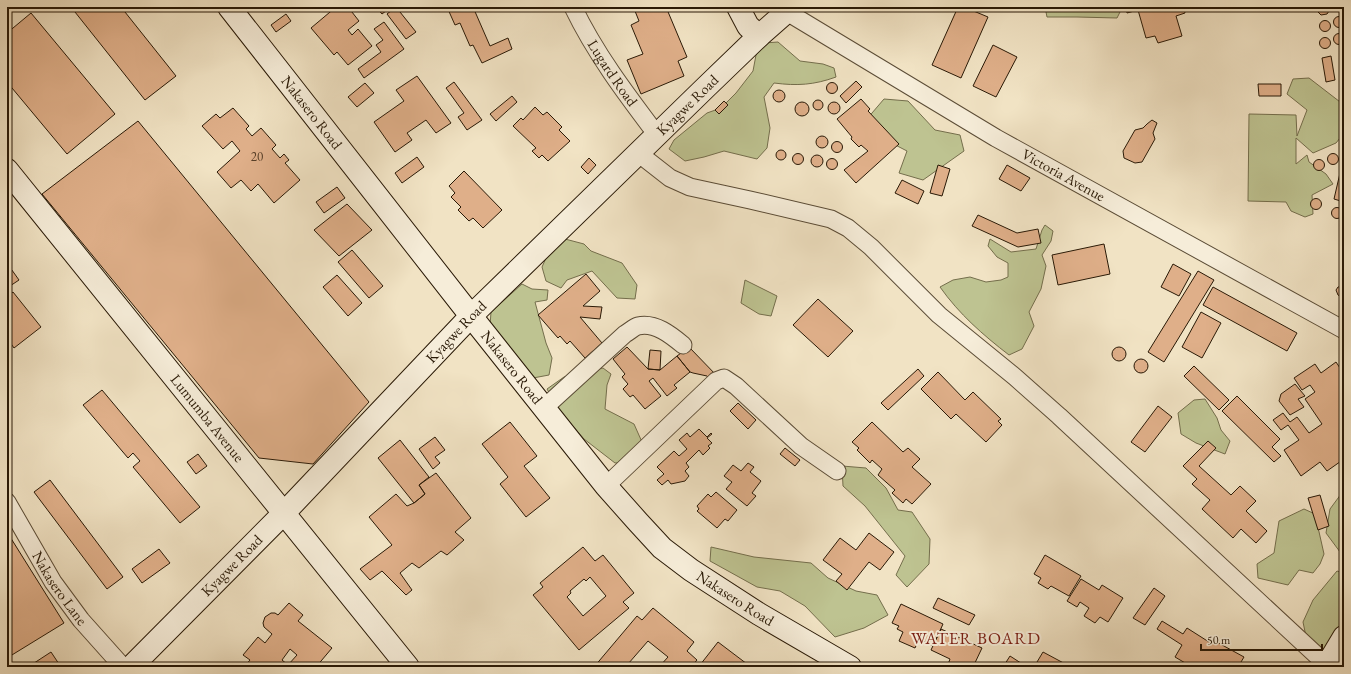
<svg xmlns="http://www.w3.org/2000/svg" width="1351" height="674" font-family="'EB Garamond',serif">
	<rect width="100%" height="100%" fill="#f1e3c4"/>
	<filter id="stains"><feTurbulence type="fractalNoise" baseFrequency=".005" numOctaves="4"/><feColorMatrix values="0 0 0 0 .2 0 0 0 0 .09 0 0 0 0 .02 0 0 0 .5 -.17"/></filter>
	<radialGradient id="worn" r=".72"><stop offset=".6" stop-color="#630" stop-opacity="0"/><stop offset="1" stop-color="#630" stop-opacity=".3"/></radialGradient>
	<path fill="#bec391" stroke="#746e4c" d="M1045,7H1118L1120,12L1117,18L1077,17H1047Z
		M778,42L800,61L823,64L834,68L836,77C814,85 797,86 774,83L764,97L770,128L767,148L757,159L724,151L704,157L685,161L669,149L674,140L707,113L721,108L736,93L753,71L756,55L764,43Z
		M1309,78L1344,105V133L1336,143L1313,153L1296,138V164L1307,155L1309,162L1326,174L1333,184L1312,195L1313,214L1305,217L1291,211L1286,202L1248,201L1249,114L1296,115L1297,136L1307,110L1287,94L1293,79Z
		M884,99L908,101L935,130L960,135L964,151L923,180L899,173L907,151L878,136L866,120Z
		M1045,225L1053,231L1051,241L1042,255L1046,266L1041,289L1029,312L1034,326L1022,349L1009,355C983,335 959,314 940,287L953,280L970,277L986,282L1001,280L1008,277V263L997,257L988,246L990,239L1011,252L1036,249L1042,230Z
		M565,239L584,244L591,251L622,263L637,285L635,299L617,298L592,271L567,280L561,288L546,281L542,267L551,247Z
		M745,280L777,296L771,316L759,314L741,303Z
		M522,284L532,289L548,290L547,300L535,302L546,343L552,358L549,375L533,378L490,326L491,312Z
		M603,368L611,374L607,385L605,409L634,424L642,442L644,461L615,463L584,439L559,410L547,389L564,377Z
		M1205,399L1217,418L1221,430L1230,441L1225,454L1196,443L1181,434L1178,413L1194,400Z
		M842,466L866,468L886,488L898,510L912,512L930,539L929,564L907,587L896,575L905,556L865,506L843,486Z
		M1344,490V556H1343L1326,533L1330,509Z
		M1304,509L1315,514L1324,554L1320,564L1313,573L1299,570L1288,585L1258,578L1257,564L1274,553L1279,521Z
		M711,547L754,557L811,563L828,578L856,591L877,595L888,615L864,628L835,637L805,606L780,591L757,587L710,561Z
		M1337,571L1344,573V625L1330,651L1308,646L1303,622L1313,600Z"/>
	<path fill="#dfaf89" stroke="#291906" fill-rule="evenodd" d="M71,7H121L176,76L145,100Z
		M336,7H348L359,21L348,30L352,35L358,29L372,46L348,65L337,52L334,55L311,28Z
		M376,7H391L382,14Z
		M396,7L416,32L406,39L387,14Z
		M447,7H473L490,46L508,38L512,49L482,63L473,45L470,46L460,23L455,25Z
		M646,7H666L687,57L678,61L684,76L641,94L627,60L643,54L631,25L639,21L635,11Z
		M958,7H964L988,17L961,78L932,65Z
		M1126,7H1184L1185,13L1176,16L1182,36L1158,43L1155,36L1146,38L1138,10L1127,13Z
		M1319,7H1328L1329,11L1327,14L1321,15L1318,12Z
		M31,13L115,114L67,154L7,82V33Z
		M286,14L291,21L276,32L271,25Z
		M1333.5 22a5.5 5.5 0 1 1 11 0a5.5 5.5 0 1 1-11 0Z
		M1319.5 26a5.5 5.5 0 1 1 11 0a5.5 5.5 0 1 1-11 0Z
		M384,22L404,49L364,78L358,69L381,52L376,45L383,40L374,29Z
		M1333.5 39a5.5 5.5 0 1 1 11 0a5.5 5.5 0 1 1-11 0Z
		M1319.5 43a5.5 5.5 0 1 1 11 0a5.5 5.5 0 1 1-11 0Z
		M993,45L1017,57L996,97L973,86Z
		M1331,56L1335,80L1326,82L1322,58Z
		M417,76L451,123L436,133L426,120L407,133L412,140L395,152L374,122L404,101L396,90Z
		M856,81L862,87L846,103L840,96Z
		M454,82L482,120L467,130L458,117L464,113L446,88Z
		M826.5 88a5.5 5.5 0 1 1 11 0a5.5 5.5 0 1 1-11 0Z
		M365,83L374,93L357,107L348,97Z
		M1258,84H1281V96H1259Z
		M773 96a6 6 0 1 1 12 0a6 6 0 1 1-12 0Z
		M512,96L517,102L496,121L490,114Z
		M861,99L870,109L868,111L899,144L856,183L844,170L868,151L861,145L859,147L851,139L852,137L837,119Z
		M813 105a5 5 0 1 1 10 0a5 5 0 1 1-10 0Z
		M724,101L728,105L719,114L715,110Z
		M828 108a6 6 0 1 1 12 0a6 6 0 1 1-12 0Z
		M795 109a7 7 0 1 1 14 0a7 7 0 1 1-14 0Z
		M535,107L543,115L547,112L562,127L559,130L570,141L548,161L542,155L539,158L532,151L536,148L513,126L521,118L523,120Z
		M233,108L249,126L246,129L252,136L261,128L276,145L272,149L280,158L284,154L289,160L285,163L300,180L274,203L258,184L251,191L241,180L231,188L217,172L240,151L232,141L223,149L202,126L216,114L220,118Z
		M1152,120L1157,123L1153,133L1155,139L1142,162L1135,163L1124,158L1123,151L1135,130L1143,128L1147,124Z
		M138,121L369,402L313,464L259,458L42,194Z
		M816 142a6 6 0 1 1 12 0a6 6 0 1 1-12 0Z
		M831.5 147a5.5 5.5 0 1 1 11 0a5.5 5.5 0 1 1-11 0Z
		M776 155a5 5 0 1 1 10 0a5 5 0 1 1-10 0Z
		M1327.5 159a5.5 5.5 0 1 1 11 0a5.5 5.5 0 1 1-11 0Z
		M792.5 159a5.5 5.5 0 1 1 11 0a5.5 5.5 0 1 1-11 0Z
		M811 161a6 6 0 1 1 12 0a6 6 0 1 1-12 0Z
		M417,157L424,167L402,183L395,173Z
		M589,158L596,165L588,174L581,167Z
		M826.5 164a5.5 5.5 0 1 1 11 0a5.5 5.5 0 1 1-11 0Z
		M1313.5 165a5.5 5.5 0 1 1 11 0a5.5 5.5 0 1 1-11 0Z
		M1343,160L1344,161V202L1334,199Z
		M938,165L950,169L942,196L930,193Z
		M1007,165L1030,178L1021,191L999,179Z
		M464,171L502,210L483,228L473,218L469,221L458,210L461,207L451,197L455,193L449,186Z
		M902,180L924,191L918,204L895,193Z
		M337,187L345,198L324,213L316,202Z
		M1310.5 204a5.5 5.5 0 1 1 11 0a5.5 5.5 0 1 1-11 0Z
		M347,204L372,230L339,256L314,230Z
		M1331.5 213a5.5 5.5 0 1 1 11 0a5.5 5.5 0 1 1-11 0Z
		M978,215L1017,233L1038,229L1041,243L1018,247L972,226Z
		M1104,244L1110,274L1058,285L1052,255Z
		M352,250L383,286L369,298L338,262Z
		M1173,264L1191,274L1179,296L1161,287Z
		M9,266L19,280L7,288V268Z
		M1198,271L1214,280L1164,362L1148,352Z
		M586,274L600,291L583,306L602,307L600,319L580,317L602,343L585,358L570,341L567,344L560,336L558,338L538,315Z
		M337,275L362,303L348,316L323,287Z
		M1343,286H1344V296L1341,297L1338,295L1336,290L1338,287Z
		M1213,287L1297,333L1287,351L1203,305Z
		M13,292L41,327L14,348L7,338V297Z
		M818,299L853,331L828,357L793,325Z
		M1201,312L1221,323L1202,358L1182,347Z
		M627,347L648,369L660,370L677,356L690,372L674,385L677,388L667,396L653,378L649,381L661,396L645,409L633,395L630,397L623,389L628,384L622,377L625,374L613,359Z
		M689,347L718,377L712,382L707,376L693,373L690,372L677,356Z
		M1112 354a7 7 0 1 1 14 0a7 7 0 1 1-14 0Z
		M650,350L661,351L660,370L648,369Z
		M1134 366a7 7 0 1 1 14 0a7 7 0 1 1-14 0Z
		M1336,362L1344,374V383L1341,386L1344,390V459L1327,471L1320,462L1301,476L1284,450L1299,440L1288,425L1281,430L1273,420L1283,413L1290,422L1297,417L1309,433L1322,424L1305,399L1315,392L1310,385L1302,390L1294,378L1315,364L1321,373Z
		M1194,366L1229,400L1219,410L1184,376Z
		M918,369L924,376L888,410L881,403Z
		M938,372L965,400L973,392L1001,419L998,421L1002,425L986,442L956,414L951,419L921,389Z
		M1295,384L1305,396L1298,399L1304,407L1290,415L1279,401L1281,394Z
		M102,390L200,507L180,523L133,467L140,461L133,453L128,458L83,405Z
		M1237,396L1280,439L1272,447L1281,456L1274,462L1222,411Z
		M738,403L756,420L748,429L730,411Z
		M1158,406L1172,417L1145,452L1131,442Z
		M510,422L537,456L524,466L550,498L526,517L500,484L508,477L482,444Z
		M872,422L903,452L908,448L920,459L912,467L931,484L912,504L906,499L903,503L892,493L895,490L878,475L882,469L872,460L870,463L857,450L859,448L852,442Z
		M699,429L707,437L711,433L712,434L707,438L712,443L708,446L710,448L703,455L699,450L686,463L689,467L685,471L689,476L685,481L671,484L668,480L662,485L657,480L664,474L657,467L674,451L679,456L687,449L679,440L687,433L690,437Z
		M435,437L445,450L435,457L440,463L433,469L419,449Z
		M400,440L429,477L419,485L425,494L414,503L378,458Z
		M1208,441L1216,448L1199,466L1231,495L1240,486L1256,501L1246,511L1267,531L1256,543L1241,529L1233,538L1202,509L1210,500L1192,484L1197,479L1183,466Z
		M785,448L800,460L795,466L780,454Z
		M198,454L207,466L196,474L187,462Z
		M748,463L754,467L750,472L761,481L752,493L756,496L747,506L726,489L732,482L724,476L733,465L741,471Z
		M436,473L471,518L455,532L464,540L447,555L441,551L419,568L412,563L400,573L412,590L406,595L382,571L370,580L360,569L392,545L369,517L396,494L407,506L414,503L425,494L419,485Z
		M50,480L123,577L107,589L34,492Z
		M716,492L737,510L728,521L725,519L717,528L697,511L699,509L697,506L708,494L711,497Z
		M1320,495L1329,526L1318,530L1308,498Z
		M7,532L64,623L7,658Z
		M869,533L894,552L880,570L869,562L847,590L836,581L842,574L823,560L840,538L856,550Z
		M583,547L595,561L603,555L634,593L623,602L629,608L579,650L533,595L543,587L540,583ZM590,577L606,596L583,616L567,597L571,593L570,591L584,579L586,581Z
		M159,549L170,563L142,583L132,569Z
		M1045,555L1081,576L1069,596L1051,586L1048,589L1038,583L1041,578L1034,574Z
		M1081,579L1099,590L1102,585L1123,598L1108,622L1100,617L1095,623L1084,616L1089,608L1080,602L1077,607L1067,601Z
		M1154,588L1165,596L1145,625L1133,618Z
		M938,598L975,615L969,625L933,608Z
		M289,603L303,615L298,621L332,648L316,667H244L250,660L243,655L258,637L265,643L272,634L264,627L263,623L265,617L271,613H275L278,615ZM290,649L297,655L288,665L282,660Z
		M901,604L943,624L933,646L919,639L915,648L899,641L903,632L897,629L899,626L892,623Z
		M653,608L694,642L687,651L697,660L691,667H659L668,657L648,641L628,664L632,667H594L637,616L642,620Z
		M1162,621L1183,634L1187,628L1209,642L1213,640L1244,657L1238,667H1203L1198,664L1196,667H1192L1175,657L1182,645L1157,629Z
		M941,629L982,648L973,667H947L950,659L931,650Z
		M718,642L751,667H702L700,665Z
		M51,652L59,664L54,667H28Z
		M1043,652L1071,667H1046L1037,662Z
		M1010,656L1027,667H1003Z"/>
	<g fill="none" stroke-linecap="round" stroke-linejoin="round">
		<defs>
			<g id="street">
				<path id="s1" d="M573,7C595,53 626,94 657,135"/>
				<path id="s2" d="M787,12L996,138L1344,330"/>
				<path d="M638,153L670,178L690,187L750,200L831,219L848,228L871,247L939,315L1015,377L1059,416L1327,665"/>
				<path d="M544,408L625,334C629,332 634,327 638,326C655,322 671,335 683,345"/>
				<path d="M606,486L716,381L724,378L736,386L801,446L837,471"/>
				<path id="s3" d="M7,502L53,582L81,620L123,667"/>
			</g>
			<g id="secondary">
				<path id="s4" d="M229,7L471,316L606,486L638,522L662,548L691,570L759,614L850,667"/>
				<path d="M738,7L748,26L759,36"/>
				<path id="s5" d="M7,170L408,667"/>
				<path id="s6" d="M131,667L284,513L471,316L704,89L759,36L792,7"/>
				<path d="M1326,667L1344,637"/>
			</g>
		</defs>
		<use href="#street" stroke="#5b4c36" stroke-width="19"/>
		<use href="#secondary" stroke="#291906" stroke-width="24"/>
		<use href="#street" stroke="#f6edd9" stroke-width="17"/>
		<use href="#secondary" stroke="#f6edd9" stroke-width="22"/>
	</g>
	<g text-anchor="middle" stroke-width="4" stroke-linejoin="round" paint-order="stroke">
		<g font-size="13" fill="#563e27">
			<text x="257" y="161">20</text>
		</g>
		<g font-size="15" fill="#291906" stroke="#f6edd9">
			<text dy="5" stroke="none"><textPath href="#s1" startOffset="77">Lugard Road</textPath></text>
			<text dy="5" stroke="none"><textPath href="#s6" startOffset="791">Kyagwe Road</textPath></text>
			<text dy="5" stroke="none"><textPath href="#s4" startOffset="134">Nakasero Road</textPath></text>
			<text dy="5" stroke="none"><textPath href="#s2" startOffset="321">Victoria Avenue</textPath></text>
			<text dy="5" stroke="none"><textPath href="#s6" startOffset="467">Kyagwe Road</textPath></text>
			<text dy="5" stroke="none"><textPath href="#s4" startOffset="458">Nakasero Road</textPath></text>
			<text dy="5" stroke="none"><textPath href="#s5" startOffset="319">Lumumba Avenue</textPath></text>
			<text dy="5" stroke="none"><textPath href="#s6" startOffset="143">Kyagwe Road</textPath></text>
			<text dy="5" stroke="none"><textPath href="#s3" startOffset="101">Nakasero Lane</textPath></text>
			<text dy="5" stroke="none"><textPath href="#s4" startOffset="782">Nakasero Road</textPath></text>
		</g>
		<g font-size="17" letter-spacing="1" fill="#7a1f14" stroke="#f6edd9">
			<text x="976" y="644">WATER BOARD</text>
		</g>
	</g>
	<rect width="1351" height="674" fill="none" stroke="#f1e3c4" stroke-width="24"/>
	<rect x="8" y="8" width="1335" height="658" fill="none" stroke="#291906" stroke-width="2"/>
	<rect x="12" y="12" width="1327" height="650" fill="none" stroke="#291906"/>
	<path d="M1201 644v6h121v-6" fill="none" stroke="#291906" stroke-width="2"/>
	<text x="1207" y="644" font-size="12" fill="#291906" stroke="#f6edd9" stroke-width="3" paint-order="stroke">50 m</text>
	<rect width="100%" height="100%" filter="url(#stains)"/>
	<rect width="100%" height="100%" fill="url(#worn)"/>
</svg>
